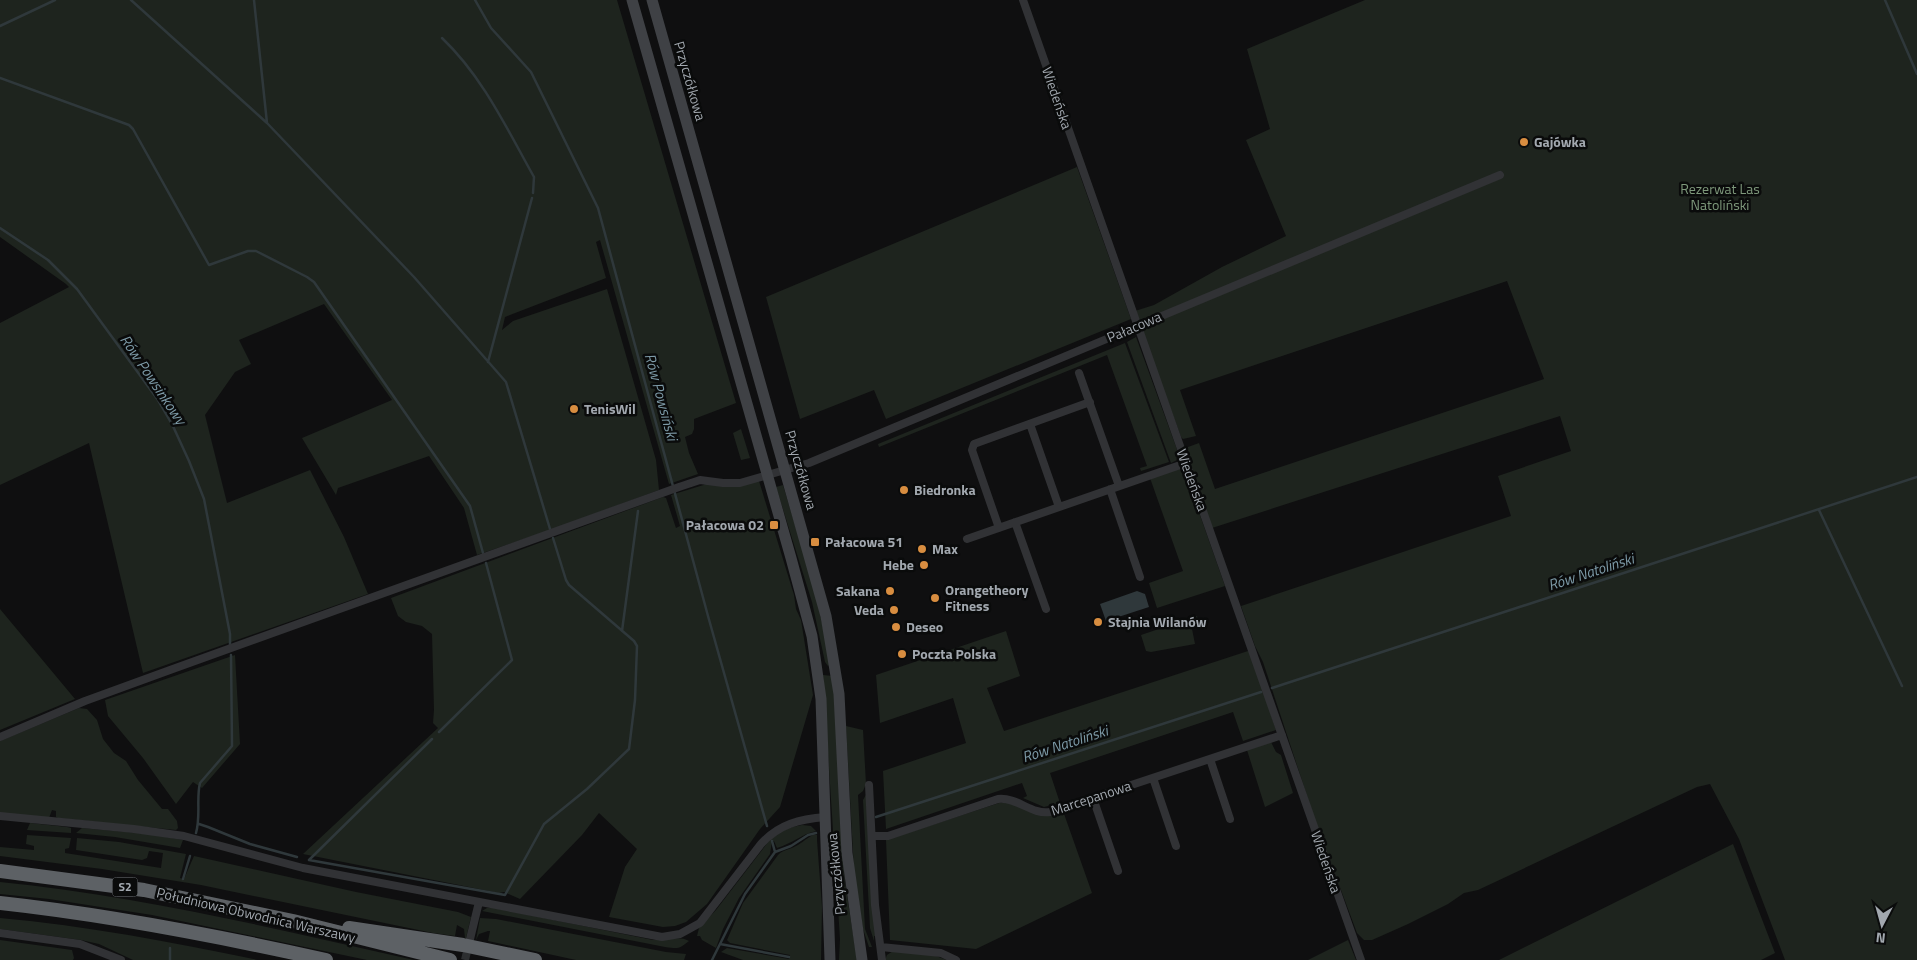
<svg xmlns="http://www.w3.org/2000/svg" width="1917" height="960" font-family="'Titillium Web',sans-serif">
	<rect width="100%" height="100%" fill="#0f0f10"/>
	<path fill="#1e241e" d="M0,0H617L736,403L694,419V429L692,434L685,437L689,453L698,474L669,484L600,240L596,242L606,278L505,317L502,330L513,321L607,289L656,460L659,490L556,528L477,555L464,508L429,456L338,488L336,495L302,438L392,400L324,304L239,340L251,364L235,372L205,415L227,503L310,470L344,537L368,594L143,673L89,443L0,485V323L69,287L66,284L0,237Z
		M1365,0H1917V960H1785L1739,839L1710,784L1697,787L1478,890L1464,893L1448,904L1408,924L1372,940H1364L1357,933L1316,823L1263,662L1255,646L1241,606L1511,516L1498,476L1571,451L1560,416L1212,528L1186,452L1188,447L1199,443L1215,489L1544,379L1507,281L1180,390L1196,436L1183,439L1181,437L1141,328L1504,177L1502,171L1139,322L1135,311L1154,305L1222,267L1286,236L1246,140L1270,129L1247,49Z
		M1077,167L1131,319L886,419L874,390L800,419L766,297Z
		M1136,337L1179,455L1177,460L1171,463L1127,342Z
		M1125,343L1169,462L1141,471L1140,468L1147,466L1107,355L879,447L878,444Z
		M741,429L750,458L741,460L733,433Z
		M1181,468L1184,470L1225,586L1157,608L1149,583L1183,571L1150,478Z
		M759,481L794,595L796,609L801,620L813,695L780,807L760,829L707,904L686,922L675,926L663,927L609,917L625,867L637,849L599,813L582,835L520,899L504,892L499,893L303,854L438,728L433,723L434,710L432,634L422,626L406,622L398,616L391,598L663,497L666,498L676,528L680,526L671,495L710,483L732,487Z
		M783,485L817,598L830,664L828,666L825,662L812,602L776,487Z
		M0,609L75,699L0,730Z
		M1197,616L1199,625L1194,626L1192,629L1195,644L1151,652L1146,651L1141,635Z
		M1006,631L1020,676L987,688L1004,731L1248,651L1251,654L1276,730L1243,741L1233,712L1050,773L1060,803L1044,807L1023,798L1027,796L1022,783L886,829L883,771L966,743L953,698L880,723L876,675Z
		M235,655L240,744L202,788L193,782L176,804L143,758L108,716L105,700Z
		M823,675L833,676L845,882L857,960H839L840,939Z
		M79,708L87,709L97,720L103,739L114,753L126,761L138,780L162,809H168L177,821L178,828L176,830L58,818L56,817V811L52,810L49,818L0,813V741Z
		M846,726L863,730L866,784L863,791L858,795L865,929L872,947H869L863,929L854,870Z
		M1271,742L1276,752L1281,755L1293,793L1265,807L1247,750Z
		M867,793L877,936H874V941L870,928L863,800Z
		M1011,802L1042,816L1063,811L1092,893L976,949L890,940L886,840L999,803Z
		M30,823L67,827L71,828V833L27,830Z
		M802,825L811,826L816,831C802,834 791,844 777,848L774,841H772L770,854L739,898L723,929L716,948L702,940L700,936H697L699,928L716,910L769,841C778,832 789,827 802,825Z
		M82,828L149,834L183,840L180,848L115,837L76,833Z
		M27,835L71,838L69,848L65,849V853L161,868L163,853L149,851L147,858L142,860L76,850L77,838L119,842L186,854L180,878L184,879L194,856L356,892L458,912L471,917L466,938H465L464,929L457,925L455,936L433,933L201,885L102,869L0,856V847L34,850V846L26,844Z
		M813,835H817V840L822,907L821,960H743L721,952L727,948L789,959L790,955L730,943L727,940L743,903L778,855C783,850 788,850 794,847C801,844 805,839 813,835Z
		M1733,844L1775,953L1761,960H1499Z
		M0,882C140,896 277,929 414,960H367L152,915L49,899L0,894Z
		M487,908H494L653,940C665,941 679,935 689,941C679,949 679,949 665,947L482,911Z
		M0,918C87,926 172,942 258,960H133L99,944L81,940L0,929Z
		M480,918L496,919L666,952L686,954L684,960H576L488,941L490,931H488L479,934L476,940Z
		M0,940L72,950L74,958L73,960H0Z
		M1348,940L1356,960H1308Z
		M893,951L933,955L947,960H885L887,955Z"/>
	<path fill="#2f383b" d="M1137,591L1145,594L1149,607L1106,621L1100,604Z"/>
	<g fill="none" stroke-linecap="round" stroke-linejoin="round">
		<path stroke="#2f383b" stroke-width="2.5" d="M131,0L267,123L414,277L506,382L550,529
			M254,0L267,123
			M475,0L491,28L531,72L598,208L708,616L767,826
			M1885,0L1917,74
			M0,26L55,0
			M442,38C483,77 507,129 534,177L533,193
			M0,78L129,125L133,129L209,265L248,251H256L307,277L314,282L470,506L483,553
			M0,228L48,260L77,289L158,400L172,424L189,461L204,499L230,634V645
			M488,362L532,198
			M1819,510L1902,686
			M622,631L638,511
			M1272,688L1917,477
			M439,732L512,660L486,563
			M432,739L309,860L505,895L544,824L587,789L629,749L635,700L637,646L634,641L569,585L566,580L553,538
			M876,817L1261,692
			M199,824L208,827L250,844L297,857
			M196,833C201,815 196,799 200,783L232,746L231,655
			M772,841L775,852
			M183,879L190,856
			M720,944L789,957
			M170,948V960
			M712,960L745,894L775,852L791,846L808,835L816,833"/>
		<path stroke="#2c2e30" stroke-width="8" stroke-dasharray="8 4" stroke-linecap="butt" d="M465,960L469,943"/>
		<path stroke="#313235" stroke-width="8" d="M1023,0C1134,321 1249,640 1361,960
			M1079,373L1119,486
			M1030,424L1059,507
			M1110,489L1140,577
			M1015,522L1046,609
			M999,528L972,450L974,444L1090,402
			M967,539L1186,463
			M0,737L85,701L170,670L679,487L700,480L723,483H740L809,463L1500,175
			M1210,759L1230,819
			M1153,778L1176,846
			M869,785L875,905L882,960
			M1093,798L1118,871
			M0,816L134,829L184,836L303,868L662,937L680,934L700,923L761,844C779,824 800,819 826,817
			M872,836H888L998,799C1018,797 1031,815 1050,812L1282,735
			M0,933L80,944L121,960
			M470,939L479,902
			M881,947L941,953L956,960"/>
		<path stroke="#3f4145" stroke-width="11" d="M632,0L791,558L812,636L821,699L830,960
			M652,0L826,616L839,694L847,853L862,960"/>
		<path stroke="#5d6165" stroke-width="14" d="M0,871L144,890L293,921L450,960
			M0,903C110,915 218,936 326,960
			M349,928L463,945L535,960"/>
	</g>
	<g fill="#d88d40" stroke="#0a0b0b" stroke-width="2">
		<circle cx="1524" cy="142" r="5"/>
		<circle cx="574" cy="409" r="5"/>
		<circle cx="904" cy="490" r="5"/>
		<rect x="769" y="520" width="10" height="10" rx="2.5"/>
		<rect x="810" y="537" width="10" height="10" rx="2.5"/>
		<circle cx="922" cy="549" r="5"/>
		<circle cx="924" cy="565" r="5"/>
		<circle cx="890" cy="591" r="5"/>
		<circle cx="935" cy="598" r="5"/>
		<circle cx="894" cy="610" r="5"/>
		<circle cx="1098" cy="622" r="5"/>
		<circle cx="896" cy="627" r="5"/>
		<circle cx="902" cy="654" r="5"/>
	</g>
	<g text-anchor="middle" stroke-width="5" stroke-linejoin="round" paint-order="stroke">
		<rect fill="#0a0b0b" stroke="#74797e" stroke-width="1" x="112.5" y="877.5" width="25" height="19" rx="4"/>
		<g font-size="12" font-weight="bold" fill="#a2a8af">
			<text x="125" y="891">S2</text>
		</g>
		<g font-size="14" fill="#a2a8af" stroke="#0a0b0b">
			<text transform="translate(690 81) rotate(74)" y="5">Przyczółkowa</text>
			<text transform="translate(1057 98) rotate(71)" y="5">Wiedeńska</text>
			<text transform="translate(1134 327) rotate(-23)" y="5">Pałacowa</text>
			<text transform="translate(801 470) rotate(74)" y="5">Przyczółkowa</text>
			<text transform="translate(1192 480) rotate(70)" y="5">Wiedeńska</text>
			<text transform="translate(1091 798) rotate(-18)" y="5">Marcepanowa</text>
			<text transform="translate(1326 862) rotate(71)" y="5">Wiedeńska</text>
			<text transform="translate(836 874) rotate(-96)" y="5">Przyczółkowa</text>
			<text transform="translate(256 915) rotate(13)" y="5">Południowa Obwodnica Warszawy</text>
		</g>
		<g font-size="14" font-weight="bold" fill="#a2a8af" stroke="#0a0b0b" text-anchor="start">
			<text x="1534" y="147">Gajówka</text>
			<text x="584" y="414">TenisWil</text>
			<text x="914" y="495">Biedronka</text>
			<text x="764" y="530" text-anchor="end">Pałacowa 02</text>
			<text x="825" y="547">Pałacowa 51</text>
			<text x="932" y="554">Max</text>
			<text x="914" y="570" text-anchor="end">Hebe</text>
			<text x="945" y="595">Orangetheory<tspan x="945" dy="16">Fitness</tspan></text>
			<text x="880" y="596" text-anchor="end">Sakana</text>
			<text x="884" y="615" text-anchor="end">Veda</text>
			<text x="1108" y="627">Stajnia Wilanów</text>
			<text x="906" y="632">Deseo</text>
			<text x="912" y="659">Poczta Polska</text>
		</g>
		<g font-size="14" fill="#7e987b" stroke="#0a0b0b">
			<text x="1720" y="194">Rezerwat Las<tspan x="1720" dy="16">Natoliński</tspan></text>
		</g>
		<g font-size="15" font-style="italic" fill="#7d9aa7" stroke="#0a0b0b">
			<text transform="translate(153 380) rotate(56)" y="5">Rów Powsinkowy</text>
			<text transform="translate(661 397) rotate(75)" y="5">Rów Powsiński</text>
			<text transform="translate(1591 572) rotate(-18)" y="5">Rów Natoliński</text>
			<text transform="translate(1065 744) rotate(-18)" y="5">Rów Natoliński</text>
		</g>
	</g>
	<g transform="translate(1882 925) rotate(186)" stroke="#0a0b0b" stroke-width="4" paint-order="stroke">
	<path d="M0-4L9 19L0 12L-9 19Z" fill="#a2a8af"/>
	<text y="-8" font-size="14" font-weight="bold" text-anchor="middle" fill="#a2a8af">N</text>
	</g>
</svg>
